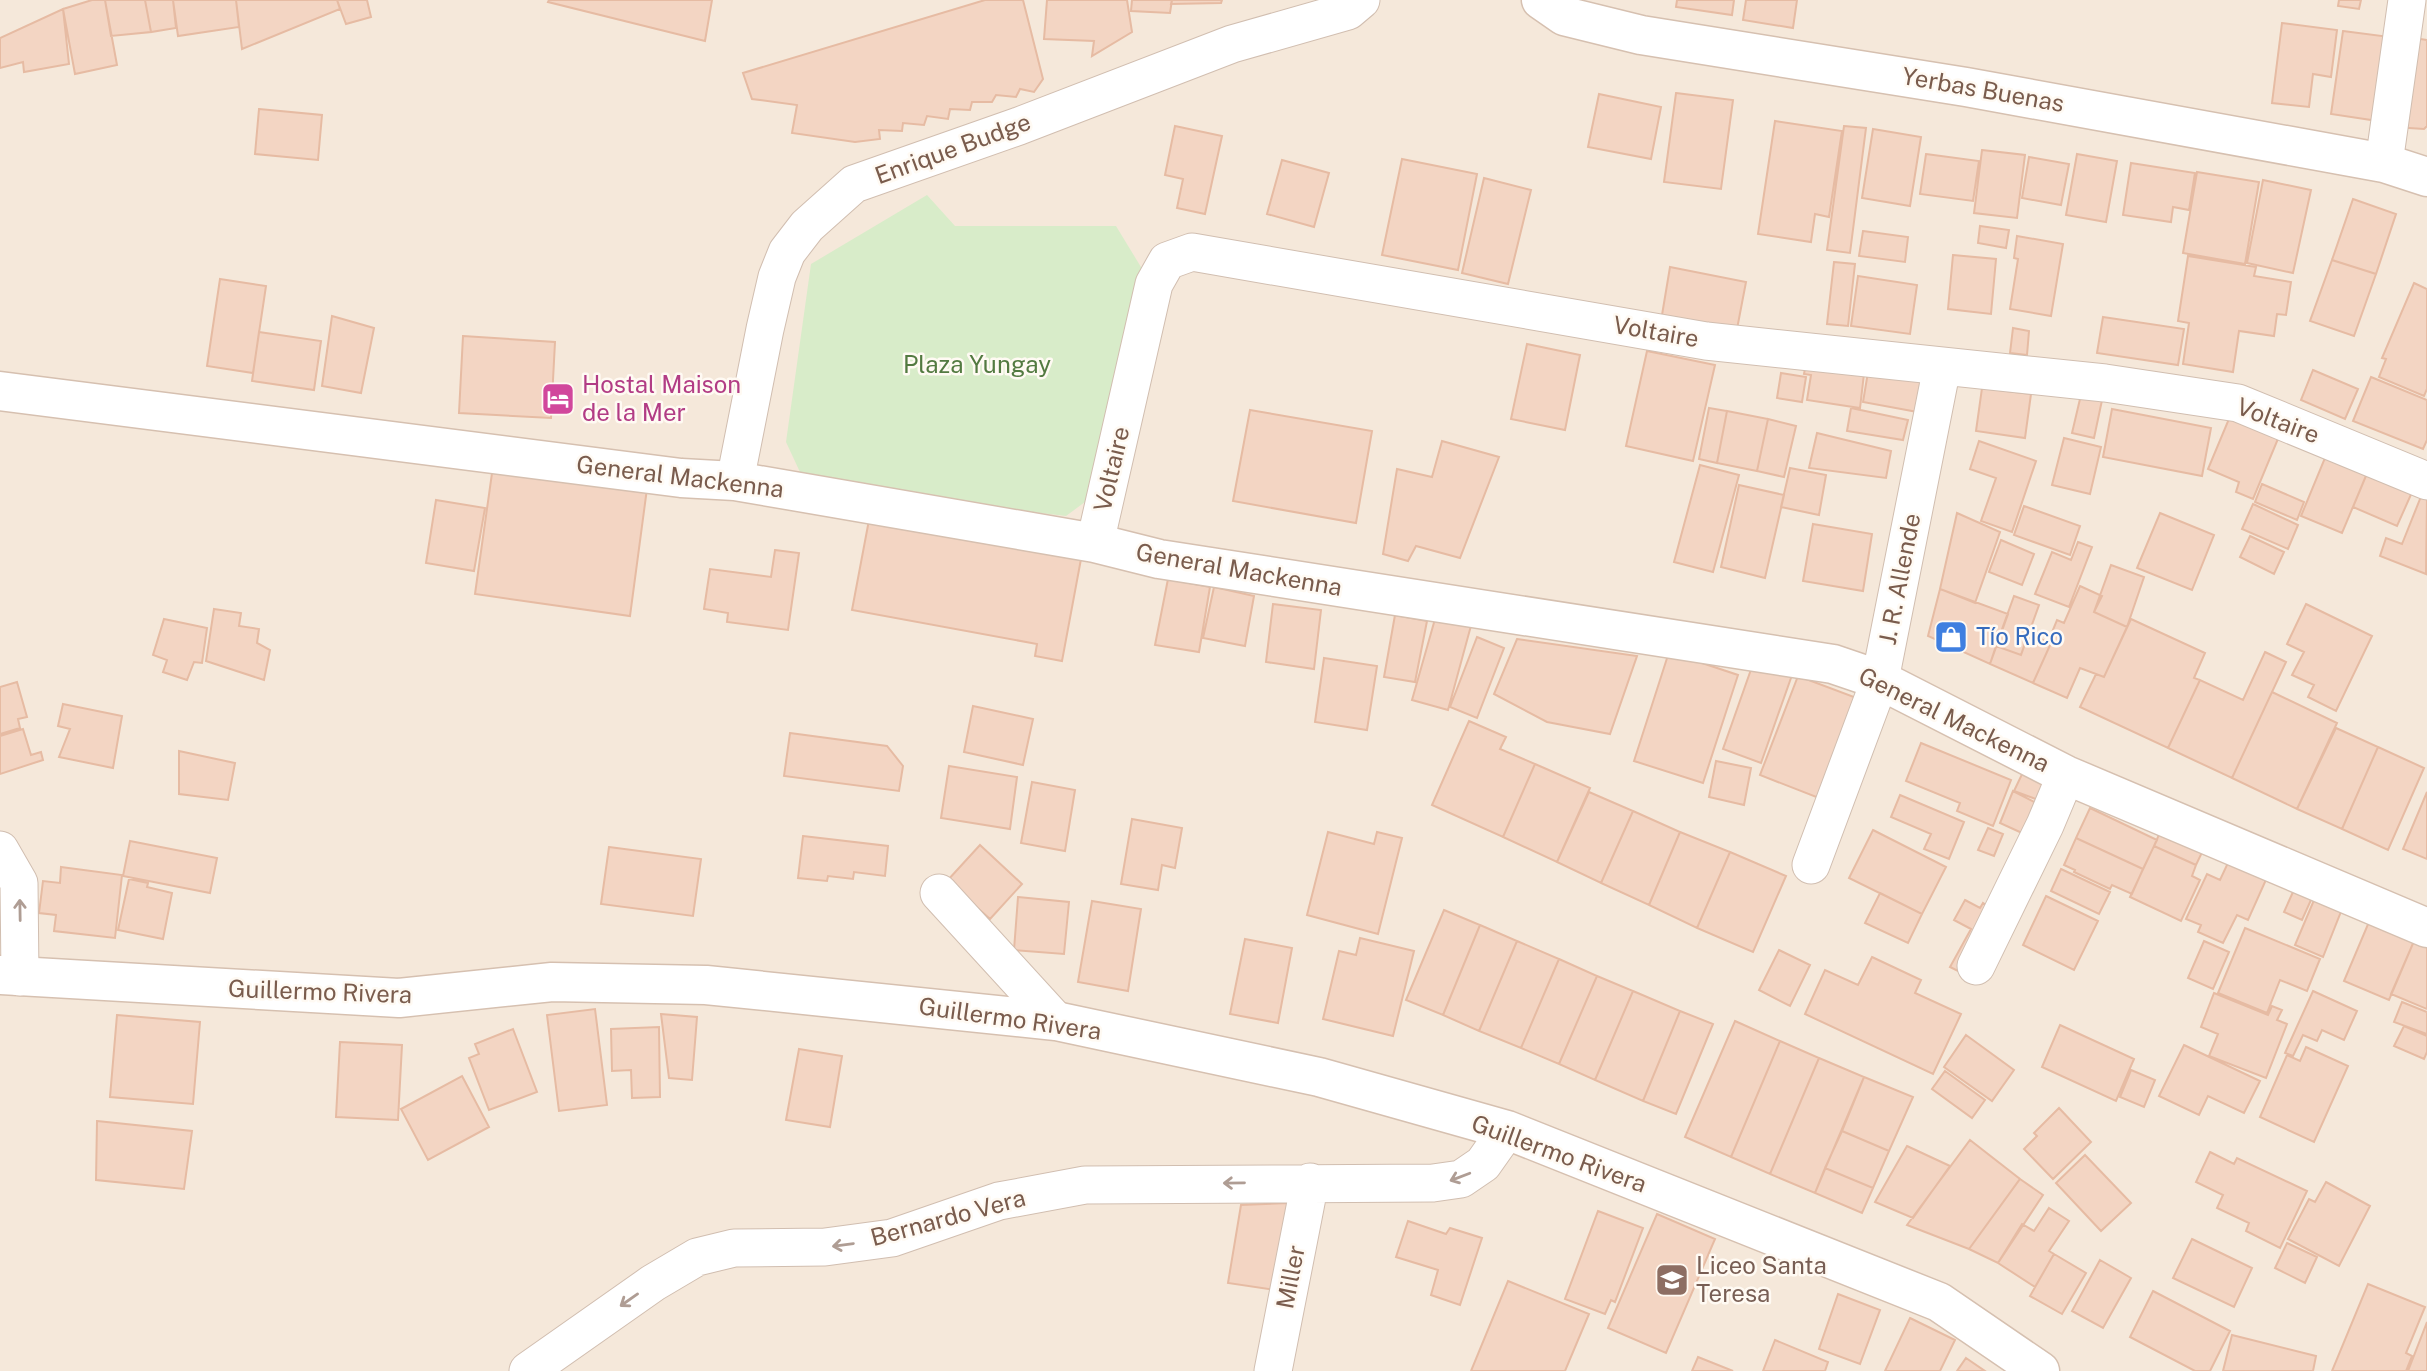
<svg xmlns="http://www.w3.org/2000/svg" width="2427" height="1371" font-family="'Public Sans',sans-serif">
	<rect width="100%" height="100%" fill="#fdf6ec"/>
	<path fill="#f5e8da" d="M0,0H2427V1371H0Z"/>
	<path fill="#d8ecc9" d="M927,195L955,226H1116L1144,272L1089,499L1066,516L806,485L786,442L811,264Z"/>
	<path fill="#f3d5c3" stroke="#e6bba3" stroke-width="2" d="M92,0H105L117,65L75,74L63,9Z
		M105,0H145L151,32L111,36Z
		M145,0H173L176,28L151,32Z
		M173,0H236L239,27L178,36Z
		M236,0H337L340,9L242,49Z
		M337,0H367L371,17L346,24Z
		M549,0H712L705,41L548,2Z
		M985,0H1023L1043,79L1034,92L1020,89L1016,97L996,95L992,102H972L970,110L950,109L948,119L927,116L924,125L903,123L902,131L879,130L880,139L855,142L792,133L797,105L752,99L743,73Z
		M1047,0H1127L1132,32L1092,56L1094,41L1044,39Z
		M1132,0H1172L1170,13L1131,11Z
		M1172,0H1222L1221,3L1171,4Z
		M1677,0H1734L1732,15L1676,7Z
		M1746,0H1797L1793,28L1743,20Z
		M2339,0H2361L2359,9L2338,6Z
		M63,9L69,64L24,72L23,62L0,68V38Z
		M2282,23L2337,30L2331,77L2313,74L2309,107L2272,103Z
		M2343,31L2390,37L2378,121L2331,114Z
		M2407,37L2427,40V126L2424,129L2394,127Z
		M1676,93L1733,100L1721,189L1664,182Z
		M1599,94L1661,107L1651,159L1588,147Z
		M259,109L322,115L318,160L255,154Z
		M1775,121L1842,131L1829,217L1815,214L1811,242L1758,234Z
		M1175,126L1222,136L1205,214L1177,208L1183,179L1165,175Z
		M1844,126L1866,128L1850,253L1827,250Z
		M1873,129L1921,137L1910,206L1862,198Z
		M1982,150L2025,155L2017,218L1974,213Z
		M1926,154L1979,161L1973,201L1920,194Z
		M2077,154L2117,161L2106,222L2066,215Z
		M2029,157L2069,164L2061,205L2022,198Z
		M1402,159L1477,174L1458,270L1382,255Z
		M1282,160L1329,173L1314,227L1267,214Z
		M2131,163L2195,173L2189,210L2173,207L2171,222L2123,215Z
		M2197,172L2259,182L2245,264L2183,253Z
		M1484,178L1531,190L1508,284L1462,273Z
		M2263,180L2311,190L2293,273L2247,263Z
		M2353,199L2396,214L2376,274L2332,260Z
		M1980,226L2009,230L2006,248L1978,243Z
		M1863,231L1908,237L1905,262L1859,256Z
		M2017,236L2063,244L2051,316L2010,309L2018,259L2014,258Z
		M1953,255L1996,259L1991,314L1948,309Z
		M2188,256L2256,267L2254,276L2291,282L2286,315L2277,314L2274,336L2239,331L2233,372L2183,364L2189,323L2178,321Z
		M2332,260L2376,274L2354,336L2310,321Z
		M1834,262L1855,264L1848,326L1827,324Z
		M1670,267L1746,282L1737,329L1662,315Z
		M1858,276L1917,285L1910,334L1851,326Z
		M220,279L266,286L253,373L207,366Z
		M2414,283L2427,289V389L2424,396L2379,377L2386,359L2382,358Z
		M332,316L374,328L361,393L322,386Z
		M2103,317L2184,329L2178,365L2097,353Z
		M2013,328L2029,331L2027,355L2010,353Z
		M259,332L321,341L314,390L252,381Z
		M463,336L555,342L551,418L459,413Z
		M1527,344L1580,355L1565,430L1511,419Z
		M1872,348L1932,359L1923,413L1863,402Z
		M1647,351L1715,365L1693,461L1626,446Z
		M1807,358L1865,365L1860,408L1807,400L1811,375L1804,374Z
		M2313,370L2358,389L2345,419L2301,400Z
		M1781,373L1806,377L1802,402L1777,398Z
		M2371,377L2427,400V440L2423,449L2353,421Z
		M2084,382L2105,386L2094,438L2072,433Z
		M1982,388L2031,394L2025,438L1976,431Z
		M1709,408L1727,411L1717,463L1699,459Z
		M1851,408L1908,420L1903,440L1847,431Z
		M2112,409L2211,428L2202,476L2103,457Z
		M1250,410L1372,431L1356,523L1233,501Z
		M1727,411L1768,419L1757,471L1717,463Z
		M2231,414L2280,434L2253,499L2236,492L2239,482L2208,469Z
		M1768,419L1796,426L1784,477L1757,471Z
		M1817,433L1891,451L1886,478L1809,468Z
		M2064,438L2101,447L2090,494L2052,485Z
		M1442,441L1499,457L1460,558L1416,546L1408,561L1383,554L1397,469L1432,477Z
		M1979,441L2036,461L2012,532L1981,521L1996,478L1970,469Z
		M2327,453L2368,471L2342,533L2301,516Z
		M494,459L648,481L630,616L475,594Z
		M1700,465L1739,475L1713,572L1674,562Z
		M1790,468L1826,475L1819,515L1781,507Z
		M2368,471L2413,490L2397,526L2353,507Z
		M2262,484L2304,502L2297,520L2255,502Z
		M1739,485L1784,495L1765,578L1721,567Z
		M2422,494L2427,496L2426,574L2380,556L2386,538L2402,544Z
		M436,500L485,508L474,571L426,563Z
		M2253,504L2298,525L2288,549L2242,529Z
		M2024,506L2080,526L2070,555L2014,535Z
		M1957,513L2000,532L1975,603L1940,589Z
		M2160,513L2214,535L2192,590L2137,568Z
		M869,520L1081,559L1062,661L1035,656L1037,644L852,610Z
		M1813,524L1872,534L1863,591L1803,581Z
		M2250,536L2284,552L2274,574L2240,557Z
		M2001,540L2034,554L2022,585L1989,572Z
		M2078,542L2092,547L2069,607L2035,594L2052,552L2071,560Z
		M775,550L799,553L788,630L727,622L728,613L704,609L710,569L771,577Z
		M2111,565L2144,577L2127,627L2094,612Z
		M1168,579L1210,587L1199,652L1155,645Z
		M2080,586L2102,596L2094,612L2127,627L2104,677L2080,668L2067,698L2033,683L2051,643L2048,642L2057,620L2064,623Z
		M1214,587L1254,596L1245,646L1203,638Z
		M1940,589L2008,614L1990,664L1928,636Z
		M2014,596L2039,605L2021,655L1996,646Z
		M1273,604L1321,610L1314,669L1266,662Z
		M2306,604L2372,636L2336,711L2308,697L2314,685L2292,675L2304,652L2287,644Z
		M214,609L241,613L239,626L259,629L257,643L270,650L264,680L206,661Z
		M1437,612L1472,622L1448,710L1412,700Z
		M1395,615L1427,621L1415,682L1384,677Z
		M164,619L207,628L202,663L194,662L187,680L163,672L167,660L153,655Z
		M2131,619L2205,653L2194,678L2200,680L2168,748L2080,707L2096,674L2104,677Z
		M2028,634L2051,643L2033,683L1990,664L1996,646L2021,655Z
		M1477,637L1504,648L1477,718L1450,707Z
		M1517,639L1637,656L1610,734L1547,722L1494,694Z
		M1669,652L1738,675L1703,783L1634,761Z
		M2265,652L2286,662L2232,778L2168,748L2200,680L2243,700Z
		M1324,658L1377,666L1367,730L1315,722Z
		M1754,661L1792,675L1761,763L1723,749Z
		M1798,676L1862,700L1824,800L1760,775Z
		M17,682L27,717L18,719L20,728L0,734V687Z
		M2272,692L2337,723L2297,809L2232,778Z
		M63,704L122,716L113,768L59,757L70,729L58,726Z
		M973,706L1033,719L1023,765L964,752Z
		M1469,721L1506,737L1500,749L1535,764L1503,837L1432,805Z
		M2336,728L2378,747L2342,829L2297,809Z
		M23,729L31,755L41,752L43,760L0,774V736Z
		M790,733L887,746L903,766L899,791L784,776Z
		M1921,743L2011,780L1993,826L1957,811L1960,803L1906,781Z
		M2378,747L2424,768L2388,850L2342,829Z
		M179,751L235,763L228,800L179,794Z
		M1716,761L1751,768L1744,805L1709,797Z
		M1535,764L1590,788L1557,862L1503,837Z
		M949,766L1017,777L1010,829L941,818Z
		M2024,770L2058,786L2049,804L2014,791Z
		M1032,782L1075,790L1065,851L1021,843Z
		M2013,791L2050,810L2022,833L2000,823Z
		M1589,792L1633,811L1601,883L1557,862Z
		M2427,792V859L2403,849Z
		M1900,795L1964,822L1949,859L1924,849L1931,834L1891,817Z
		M2090,808L2157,840L2143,869L2076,838Z
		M1633,811L1680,832L1649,905L1601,883Z
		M1132,819L1182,828L1175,868L1162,865L1158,890L1121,884Z
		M2164,823L2206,844L2196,865L2154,846Z
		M1988,828L2003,834L1994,856L1978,850Z
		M1873,830L1946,867L1922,914L1849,878Z
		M1328,832L1374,844L1377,832L1402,838L1378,934L1307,915Z
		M1680,832L1730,852L1697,928L1649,905Z
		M803,836L888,846L885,876L854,872L853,879L828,876L827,881L798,878Z
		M2076,838L2143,869L2132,894L2112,885L2110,889L2074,872L2075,870L2064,865Z
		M130,841L217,858L210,893L123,876Z
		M980,845L1022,884L990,919L947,881Z
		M2154,846L2196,865L2192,876L2200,880L2181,921L2130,897Z
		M609,847L701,859L693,916L601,904Z
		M2234,850L2273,864L2248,920L2237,915L2223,943L2198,932L2201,925L2186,919L2207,874L2220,880Z
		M1730,852L1786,876L1753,952L1697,928Z
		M61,867L122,875L115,938L54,931L56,915L39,913L43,881L60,883Z
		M2061,869L2110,892L2099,914L2051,891Z
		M129,879L148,883L147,887L172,893L163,939L118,930Z
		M2297,883L2315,891L2302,920L2284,912Z
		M1880,893L1922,914L1908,943L1865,923Z
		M2317,893L2344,904L2323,957L2295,945Z
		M2046,896L2098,921L2074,970L2023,945Z
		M1018,897L1069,902L1064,954L1014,950Z
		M1965,900L1980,908L1983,903L1997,913L1964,974L1950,967L1971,929L1954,920Z
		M1092,901L1141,909L1128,991L1078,982Z
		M1444,910L1480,925L1443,1015L1406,1000Z
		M2374,910L2414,941L2389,1000L2344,981Z
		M1480,925L1517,941L1479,1031L1443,1015Z
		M2245,928L2320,959L2307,991L2280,980L2267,1013L2218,993Z
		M1360,938L1414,951L1393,1036L1323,1019L1339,951L1356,955Z
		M1245,939L1292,948L1278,1023L1230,1014Z
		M1517,941L1559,959L1521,1048L1479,1031Z
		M2204,941L2229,952L2213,989L2188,978Z
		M2414,941L2427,946V1009L2391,994Z
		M1779,950L1810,965L1790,1006L1759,990Z
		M1872,957L1921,980L1915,993L1961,1014L1933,1074L1805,1014L1825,970L1858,985Z
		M1559,959L1597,976L1559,1064L1521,1048Z
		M1597,976L1633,991L1595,1080L1559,1064Z
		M1633,991L1680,1011L1643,1101L1595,1080Z
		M2313,991L2357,1011L2344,1040L2322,1030L2317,1041L2303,1035L2293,1056L2285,1053Z
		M2214,993L2268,1015L2272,1006L2282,1010L2277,1020L2287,1024L2266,1078L2209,1056L2218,1034L2201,1027Z
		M2402,1002L2427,1012V1034L2394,1022Z
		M595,1009L607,1105L559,1111L547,1015Z
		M1680,1011L1713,1024L1676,1114L1643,1101Z
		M661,1014L697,1017L692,1080L669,1078Z
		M117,1015L200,1022L193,1104L110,1097Z
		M1735,1021L1780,1041L1731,1157L1685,1137Z
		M2060,1025L2134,1059L2116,1101L2042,1067Z
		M2404,1026L2427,1036V1052L2424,1059L2394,1046Z
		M659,1027L660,1097L632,1098L631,1070L612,1071L611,1029Z
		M513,1029L537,1092L489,1110L469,1058L479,1054L475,1044Z
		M1966,1035L2014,1070L1992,1101L1944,1067Z
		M1780,1041L1819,1058L1770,1174L1731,1157Z
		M340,1042L402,1045L398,1120L336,1117Z
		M2184,1045L2260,1081L2244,1113L2208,1096L2199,1115L2159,1096Z
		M2306,1047L2348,1066L2314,1142L2260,1117L2287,1055L2300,1061Z
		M799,1049L842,1056L830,1127L786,1120Z
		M1819,1058L1864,1077L1815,1193L1770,1174Z
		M2131,1070L2155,1080L2144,1107L2120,1097Z
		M1945,1071L1985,1100L1972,1118L1932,1089Z
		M462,1076L489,1127L428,1160L401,1109Z
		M1864,1077L1913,1097L1889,1151L1842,1131Z
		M2059,1108L2091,1142L2053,1179L2024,1149L2037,1136L2034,1133Z
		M97,1121L192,1131L184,1189L96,1180Z
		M1842,1131L1889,1151L1873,1188L1825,1168Z
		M1970,1140L2020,1179L1969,1249L1907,1225Z
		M1907,1146L1950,1166L1913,1218L1875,1202Z
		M2210,1152L2234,1164L2237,1158L2307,1191L2280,1248L2246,1231L2249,1223L2217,1208L2223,1195L2196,1182Z
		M2085,1155L2131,1203L2101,1231L2056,1183Z
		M1825,1168L1873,1188L1862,1213L1815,1193Z
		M2020,1179L2043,1195L1998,1263L1969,1249Z
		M2326,1182L2370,1206L2339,1266L2288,1239L2309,1199L2315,1202Z
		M1288,1203L1276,1290L1228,1283L1241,1205Z
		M2049,1208L2069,1221L2049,1251L2054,1254L2035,1287L1998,1263L2022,1224L2034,1231Z
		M1598,1211L1643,1228L1615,1302L1611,1300L1605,1314L1565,1299Z
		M1657,1214L1715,1239L1666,1353L1608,1328Z
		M1408,1221L1446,1234L1450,1228L1482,1238L1460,1305L1431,1295L1438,1270L1396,1257Z
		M2192,1239L2252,1268L2234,1307L2173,1278Z
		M2287,1243L2317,1257L2305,1283L2275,1268Z
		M2054,1254L2086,1273L2062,1314L2030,1296Z
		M2100,1260L2131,1278L2103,1328L2072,1311Z
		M1508,1281L1589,1314L1565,1371H1471Z
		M2368,1284L2425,1307L2406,1353L2412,1356L2406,1371H2332Z
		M2153,1291L2230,1331L2210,1371H2195L2130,1337Z
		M1838,1294L1880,1310L1860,1364L1819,1349Z
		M1910,1318L1955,1340L1940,1371H1885Z
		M2427,1322V1371H2408Z
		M2232,1335L2316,1356L2313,1371H2223Z
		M1775,1340L1828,1362L1825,1371H1763Z
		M1698,1357L1733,1371H1692Z
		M1966,1358L1985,1371H1957Z"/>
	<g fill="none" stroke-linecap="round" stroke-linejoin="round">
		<defs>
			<path id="street" d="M2384,163L2407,0
				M735,481L765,329L777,277L787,252L807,226L854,184L1019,126L1232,44L1348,11L1361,0
				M1095,543L1154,284L1167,261L1192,252L1706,341L2105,383L2238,403L2427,481
				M0,850L19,883L20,977
				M1811,865L1880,680L1942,367
				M939,893L1056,1021
				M1976,966L2045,825L2066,775
				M528,1371L653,1283L697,1257L734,1248L825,1247L892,1238L999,1201L1085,1185L1433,1183L1461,1179L1483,1164L1507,1130
				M1273,1371L1310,1182"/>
			<path id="secondary" d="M1541,0L1564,16L1641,35L1966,87L2384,163L2427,177
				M0,391L681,478L735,481L1095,543L1159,559L1833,664L1880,680L2066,775L2427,928
				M0,975L399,998L552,982L706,985L1056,1021L1319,1077L1507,1130L1939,1302L2040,1371"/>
		</defs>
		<use href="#street" stroke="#d1beb0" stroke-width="39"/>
		<use href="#secondary" stroke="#d6c0b0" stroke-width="41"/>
		<use href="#street" stroke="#fff" stroke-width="37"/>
		<use href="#secondary" stroke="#fff" stroke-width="38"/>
	</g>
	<defs><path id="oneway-shaft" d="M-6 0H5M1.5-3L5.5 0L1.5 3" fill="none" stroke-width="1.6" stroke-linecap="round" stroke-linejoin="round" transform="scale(1.75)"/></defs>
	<g stroke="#af9d94">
		<use href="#oneway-shaft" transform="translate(20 910) rotate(-91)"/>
		<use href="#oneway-shaft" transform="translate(1460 1177) rotate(159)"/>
		<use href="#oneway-shaft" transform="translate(1234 1183) rotate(179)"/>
		<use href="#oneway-shaft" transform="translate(843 1245) rotate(172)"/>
		<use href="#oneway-shaft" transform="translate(629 1300) rotate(145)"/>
	</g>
	<defs>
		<symbol id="hotel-square" viewBox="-11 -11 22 22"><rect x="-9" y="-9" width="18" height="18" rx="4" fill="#d1479c" stroke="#fffaf3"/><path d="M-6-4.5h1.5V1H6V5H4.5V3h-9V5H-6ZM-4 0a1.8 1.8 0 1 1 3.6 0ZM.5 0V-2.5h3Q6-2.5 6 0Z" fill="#fff"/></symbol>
		<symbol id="shop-square" viewBox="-11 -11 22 22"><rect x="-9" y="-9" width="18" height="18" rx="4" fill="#3f7fe0" stroke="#fffaf3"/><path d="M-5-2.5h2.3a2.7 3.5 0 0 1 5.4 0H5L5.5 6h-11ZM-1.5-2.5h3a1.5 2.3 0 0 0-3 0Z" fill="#fff"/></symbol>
		<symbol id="school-square" viewBox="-11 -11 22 22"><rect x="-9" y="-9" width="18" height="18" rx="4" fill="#8d6e63" stroke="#fffaf3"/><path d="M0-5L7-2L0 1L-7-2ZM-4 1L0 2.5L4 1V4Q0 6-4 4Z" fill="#fff"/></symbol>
	</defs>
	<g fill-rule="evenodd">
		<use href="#hotel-square" x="539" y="380" width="38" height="38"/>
		<use href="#shop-square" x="1932" y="618" width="38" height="38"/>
		<use href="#school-square" x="1653" y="1261" width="38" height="38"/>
	</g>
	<g text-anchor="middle" stroke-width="5" stroke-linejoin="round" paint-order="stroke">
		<g font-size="24" fill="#7a5c4d" stroke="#fffaf3">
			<text transform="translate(1983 90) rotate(10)" y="8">Yerbas Buenas</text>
			<text transform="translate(953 149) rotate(-20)" y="8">Enrique Budge</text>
			<text transform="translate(1656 332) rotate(10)" y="8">Voltaire</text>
			<text transform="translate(2278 421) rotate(21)" y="8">Voltaire</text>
			<text transform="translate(1112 469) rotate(-77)" y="8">Voltaire</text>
			<text transform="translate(680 477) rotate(7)" y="8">General Mackenna</text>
			<text transform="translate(1239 570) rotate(10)" y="8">General Mackenna</text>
			<text transform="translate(1900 579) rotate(-79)" y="8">J. R. Allende</text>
			<text transform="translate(1954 720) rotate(26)" y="8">General Mackenna</text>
			<text transform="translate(320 992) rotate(2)" y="8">Guillermo Rivera</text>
			<text transform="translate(1010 1019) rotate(8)" y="8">Guillermo Rivera</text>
			<text transform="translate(1559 1154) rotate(20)" y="8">Guillermo Rivera</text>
			<text transform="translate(948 1218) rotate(-15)" y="8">Bernardo Vera</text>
			<text transform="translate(1291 1277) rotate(-79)" y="8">Miller</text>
		</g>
		<g font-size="24" fill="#537a41" stroke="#fffaf3">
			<text x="977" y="373">Plaza Yungay</text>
		</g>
		<g font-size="24" fill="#b23c85" stroke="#fffaf3" text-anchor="start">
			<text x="582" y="393">Hostal Maison<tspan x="582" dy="28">de la Mer</tspan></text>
		</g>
		<g font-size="24" fill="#366cbe" stroke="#fffaf3" text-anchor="start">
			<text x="1976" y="645">Tío Rico</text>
		</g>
		<g font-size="24" fill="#785e54" stroke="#fffaf3" text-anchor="start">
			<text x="1696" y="1274">Liceo Santa<tspan x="1696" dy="28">Teresa</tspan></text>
		</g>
	</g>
</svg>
